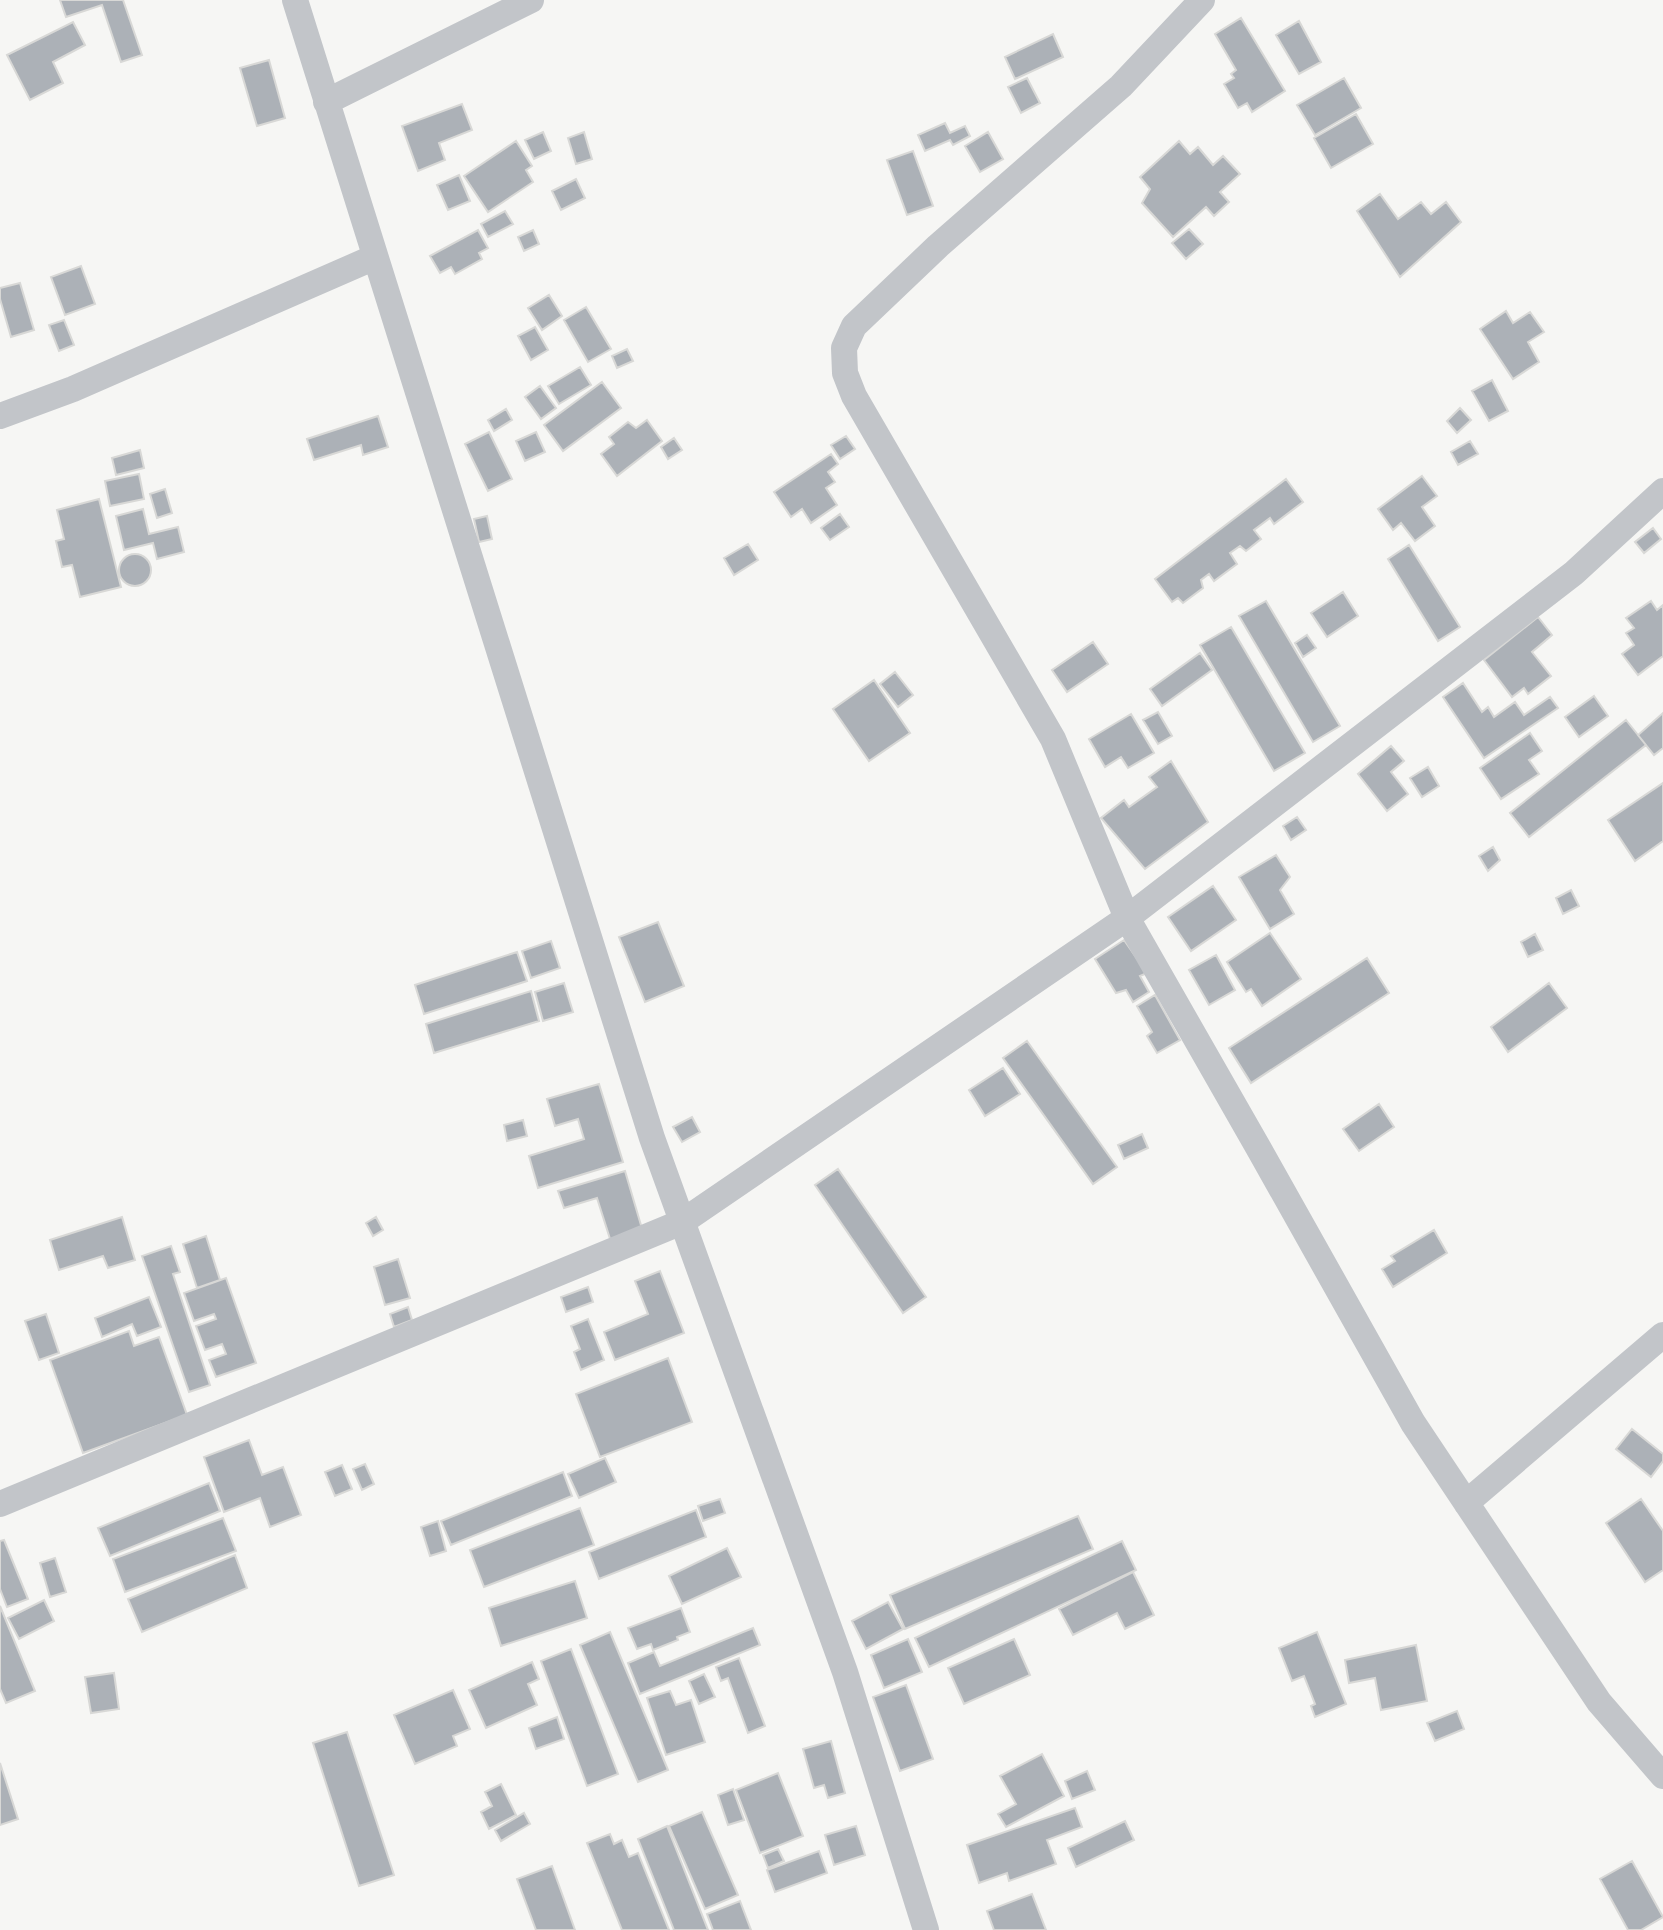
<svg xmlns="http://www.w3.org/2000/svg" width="1663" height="1930" font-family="'Nunito Sans',sans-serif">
	<rect width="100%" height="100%" fill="#f6f6f4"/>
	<path fill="#acb1b7" stroke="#d8d8d6" stroke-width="2" d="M60,0H123L142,55L121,62L102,5L66,17Z
		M1241,18L1285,91L1252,112L1247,103L1238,108L1224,84L1234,78L1231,74L1236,70L1215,34Z
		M1299,21L1321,62L1299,74L1276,35Z
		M73,22L85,45L53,62L63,83L30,100L7,55Z
		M1053,34L1063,57L1015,79L1005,57Z
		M269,60L285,118L257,126L240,68Z
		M1027,78L1040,103L1021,113L1008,87Z
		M1344,78L1361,108L1315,135L1297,105Z
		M462,104L472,130L439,143L445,160L418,171L402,126Z
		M1356,114L1373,144L1331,168L1314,138Z
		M945,123L950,133L965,126L970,136L953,145L950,140L925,151L918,135Z
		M543,132L551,151L534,159L525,140Z
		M584,132L592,159L576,164L568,138Z
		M988,132L1003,159L980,172L965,146Z
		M516,141L532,166L526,170L533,182L488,212L464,176Z
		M1179,141L1190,154L1198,147L1213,165L1223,156L1240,174L1220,192L1229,202L1214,216L1206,207L1173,237L1142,203L1150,189L1140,177Z
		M913,151L933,206L907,215L887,160Z
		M459,175L470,201L448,210L437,185Z
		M576,179L585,198L561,210L552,191Z
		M1380,194L1398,219L1421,202L1431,214L1446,202L1461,222L1400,277L1357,211Z
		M505,211L513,224L488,237L481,224Z
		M1189,229L1203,244L1186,259L1172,243Z
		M478,230L488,248L479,253L482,259L455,274L451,267L440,273L430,256Z
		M533,230L539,244L524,251L518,237Z
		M81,266L95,304L65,315L51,277Z
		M20,283L34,330L11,337L0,299V288Z
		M549,295L562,316L542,330L528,308Z
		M586,307L611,349L588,362L564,320Z
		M1506,311L1513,323L1530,312L1544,332L1528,342L1539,362L1513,379L1480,329Z
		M64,320L74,345L59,351L49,325Z
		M535,327L548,350L531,360L518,336Z
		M627,349L633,361L617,368L612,356Z
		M580,367L591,385L559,404L548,386Z
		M1492,380L1508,411L1489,421L1472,391Z
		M602,382L621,408L563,451L544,425Z
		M540,386L556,408L541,419L525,397Z
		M1460,408L1471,420L1457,433L1447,421Z
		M506,409L512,420L494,431L488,420Z
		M378,416L388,447L363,455L361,445L314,460L307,439Z
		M647,420L662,441L617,476L601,454L614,444L609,437L628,422L636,428Z
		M489,432L512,479L488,491L465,444Z
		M536,432L545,452L525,461L516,441Z
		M846,436L855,449L840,459L831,445Z
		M674,438L682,450L668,459L661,447Z
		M1470,441L1478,454L1458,465L1451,452Z
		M140,450L144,468L116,475L112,458Z
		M831,454L838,464L828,472L835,482L826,488L837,505L811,523L802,509L791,517L774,492Z
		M139,474L144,499L110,506L105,481Z
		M1422,476L1437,496L1422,507L1435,526L1415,541L1401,523L1393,530L1378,509Z
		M1286,479L1303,502L1274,524L1270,518L1254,530L1261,539L1246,551L1240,546L1230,553L1237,564L1214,581L1209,574L1201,580L1203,588L1183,603L1178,598L1172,602L1155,579Z
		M165,489L172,513L157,518L150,494Z
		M99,499L121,587L80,597L72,565L62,567L56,541L64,539L57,510Z
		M143,509L149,534L178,527L184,552L157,559L153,543L124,550L116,516Z
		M840,514L849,527L830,540L821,528Z
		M487,516L492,539L479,542L474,519Z
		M1653,528L1661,539L1644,553L1635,542Z
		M748,544L758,560L734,575L724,558Z
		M1409,545L1460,627L1438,641L1388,559Z
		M119 570a16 16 0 1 1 32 0a16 16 0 1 1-32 0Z
		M1343,592L1358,616L1327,637L1311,613Z
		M1266,601L1340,726L1313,742L1239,616Z
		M1651,601L1657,610L1663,605V656L1638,675L1622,654L1634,645L1626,633L1634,628L1626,618Z
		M1538,617L1552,635L1532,652L1551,676L1528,694L1524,688L1512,697L1484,660Z
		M1231,627L1305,753L1274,771L1200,645Z
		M1307,635L1316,648L1303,657L1295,643Z
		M1093,642L1108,664L1067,692L1052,670Z
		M1200,653L1212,670L1162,706L1150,689Z
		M895,672L913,695L898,707L880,684Z
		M874,680L910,733L869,761L833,709Z
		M1463,683L1482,712L1488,707L1494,717L1515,702L1524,715L1550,697L1558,708L1484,758L1443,697Z
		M1594,696L1608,716L1579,737L1565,717Z
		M1158,712L1172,736L1158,744L1143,720Z
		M1663,713V748L1654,755L1638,735Z
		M1131,714L1154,753L1128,768L1121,757L1105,767L1089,739Z
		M1626,720L1646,745L1529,837L1510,813Z
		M1530,733L1542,751L1529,760L1539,774L1501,799L1480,768Z
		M1391,746L1404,761L1391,772L1408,794L1387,811L1358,774Z
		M1171,761L1208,822L1145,869L1101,818L1124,800L1129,807L1157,787L1149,777Z
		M1428,767L1439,786L1422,797L1410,778Z
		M1663,783V841L1635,861L1608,820Z
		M1297,817L1306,830L1291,840L1283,826Z
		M1493,847L1500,860L1488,871L1479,856Z
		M1276,855L1290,877L1280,890L1294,914L1270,929L1239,877Z
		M1213,886L1236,920L1191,951L1168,917Z
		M1571,890L1579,906L1563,914L1556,898Z
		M658,922L684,986L645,1002L619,937Z
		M1270,933L1301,979L1262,1006L1251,989L1246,992L1227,962Z
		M1535,934L1543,950L1528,957L1521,942Z
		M1124,940L1147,973L1140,976L1149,992L1133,1002L1126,990L1116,993L1095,959Z
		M551,941L560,968L531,978L522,951Z
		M517,952L527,981L424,1014L415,985Z
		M1216,955L1235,990L1209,1005L1189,970Z
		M1367,958L1389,993L1251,1083L1229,1048Z
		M564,983L573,1012L543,1021L535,992Z
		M1549,983L1567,1008L1508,1052L1491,1027Z
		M531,991L539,1021L434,1053L426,1024Z
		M1155,995L1180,1040L1157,1053L1147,1036L1152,1032L1137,1006Z
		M1027,1041L1117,1167L1093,1184L1003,1058Z
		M1003,1068L1020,1094L985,1116L969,1090Z
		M599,1084L623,1162L538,1188L529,1156L584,1139L578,1119L555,1126L547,1099Z
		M1379,1104L1394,1127L1359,1151L1343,1129Z
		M692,1117L700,1132L682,1142L673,1127Z
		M523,1120L527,1136L507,1141L504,1125Z
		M1142,1134L1148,1148L1124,1159L1118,1145Z
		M838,1169L926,1297L903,1313L815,1185Z
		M625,1171L643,1232L611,1242L597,1198L564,1208L558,1191Z
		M122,1217L135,1260L108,1268L103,1256L59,1270L50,1240Z
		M376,1217L383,1230L373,1236L366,1223Z
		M1434,1230L1447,1253L1393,1287L1382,1269L1395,1261L1391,1256Z
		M206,1236L220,1280L197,1288L183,1244Z
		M171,1246L180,1272L173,1274L210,1385L189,1392L142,1256Z
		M398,1259L410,1298L385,1305L374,1267Z
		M660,1271L684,1333L615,1360L604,1332L648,1314L635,1281Z
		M226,1278L256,1363L216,1377L209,1360L226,1354L222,1344L205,1350L196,1326L216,1319L214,1314L194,1321L184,1293Z
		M588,1287L593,1302L566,1312L561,1297Z
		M149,1297L161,1327L137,1336L132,1324L102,1337L95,1318Z
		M408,1307L412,1320L394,1327L390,1314Z
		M46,1314L59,1353L39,1360L25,1321Z
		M588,1319L604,1360L581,1370L574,1352L580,1349L571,1326Z
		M129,1331L134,1346L159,1337L187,1415L83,1453L50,1360Z
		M668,1358L692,1422L600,1457L576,1394Z
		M1632,1429L1663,1454V1461L1651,1477L1616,1449Z
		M249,1440L262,1475L283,1467L301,1515L270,1527L260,1498L224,1512L204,1457Z
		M605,1458L616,1482L579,1498L568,1474Z
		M365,1464L374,1484L362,1490L353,1469Z
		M342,1465L352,1489L335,1496L325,1472Z
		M563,1472L572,1496L451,1545L441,1521Z
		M209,1483L220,1511L110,1556L98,1528Z
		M720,1499L725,1513L703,1521L698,1506Z
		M1641,1499L1663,1531V1570L1645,1582L1606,1523Z
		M580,1508L594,1545L484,1587L470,1550Z
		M696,1510L706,1537L599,1579L589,1552Z
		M1078,1516L1093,1549L905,1629L890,1595Z
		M223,1518L236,1551L125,1592L113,1559Z
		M438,1521L446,1551L430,1556L421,1527Z
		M4,1540L28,1599L7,1607L0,1589V1541Z
		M1122,1541L1136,1570L929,1667L915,1638Z
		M727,1548L741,1577L682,1604L669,1576Z
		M235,1555L247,1588L142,1632L128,1599Z
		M55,1558L66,1592L50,1597L40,1563Z
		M1133,1572L1154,1615L1125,1629L1117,1613L1073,1635L1059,1609Z
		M575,1581L587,1618L501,1646L489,1608Z
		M44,1600L54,1621L19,1639L8,1618Z
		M888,1602L903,1629L866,1649L852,1621Z
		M0,1606L35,1691L6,1703L0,1689Z
		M681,1608L690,1632L677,1637L678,1640L653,1650L651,1644L637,1649L628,1628Z
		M753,1628L760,1645L640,1694L628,1663L654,1652L660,1666Z
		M610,1632L668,1770L638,1782L580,1645Z
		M1317,1632L1346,1704L1315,1717L1311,1706L1315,1704L1304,1676L1292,1681L1279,1648Z
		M908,1639L922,1672L884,1688L871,1655Z
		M1014,1639L1030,1675L964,1704L948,1668Z
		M1416,1645L1427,1701L1381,1710L1375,1678L1349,1683L1345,1660Z
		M571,1649L618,1774L587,1786L541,1661Z
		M739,1658L765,1726L748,1733L728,1678L721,1681L716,1667Z
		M532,1662L539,1679L528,1684L537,1705L486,1728L469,1690Z
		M114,1673L119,1709L91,1713L85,1677Z
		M704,1674L715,1697L699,1704L689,1681Z
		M906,1685L933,1759L900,1771L873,1697Z
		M453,1690L470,1729L453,1736L457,1746L415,1764L394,1715Z
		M670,1691L676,1705L691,1700L705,1742L666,1755L647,1698Z
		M1457,1711L1464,1729L1435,1741L1427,1723Z
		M557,1717L564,1739L536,1749L529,1728Z
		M347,1732L394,1875L359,1886L313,1743Z
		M831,1741L845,1793L828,1798L824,1785L814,1788L803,1749Z
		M1042,1754L1064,1796L1006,1827L998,1814L1016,1804L1000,1776Z
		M0,1763L18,1819L0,1825Z
		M1087,1771L1095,1790L1072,1799L1065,1781Z
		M778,1773L803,1836L760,1853L736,1790Z
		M501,1784L516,1815L489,1829L481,1812L492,1806L485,1792Z
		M733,1789L744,1820L728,1825L718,1795Z
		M1075,1808L1082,1827L1047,1840L1056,1864L1009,1881L1007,1873L979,1883L967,1845Z
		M702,1812L738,1895L705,1909L669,1826Z
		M524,1813L530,1824L501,1841L495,1830Z
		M1125,1821L1134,1840L1076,1867L1068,1848Z
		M667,1826L708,1930H674L638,1839Z
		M856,1826L865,1855L834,1865L825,1835Z
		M610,1834L614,1844L622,1840L629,1857L638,1853L669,1930H622L587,1843Z
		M778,1849L784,1861L768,1868L763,1855Z
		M819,1851L827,1873L775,1892L767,1870Z
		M1632,1861L1663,1917L1641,1930H1628L1600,1879Z
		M552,1866L575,1930H536L517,1879Z
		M1032,1894L1046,1930H994L987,1911Z
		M740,1901L751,1930H713L707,1914Z"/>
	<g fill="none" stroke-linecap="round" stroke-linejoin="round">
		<path stroke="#c2c5c9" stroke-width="26" d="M295,0L652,1138L845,1672L926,1930
			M1202,0L1121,86L938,246L854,326L844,348L845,373L854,396L1053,739L1127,918L1259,1149L1413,1423L1599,1702L1663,1776
			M326,102L531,0
			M0,416L73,389L375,257
			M1466,1503L1663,1335
			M0,1504L682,1222L1127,918L1574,573L1663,491"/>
	</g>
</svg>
